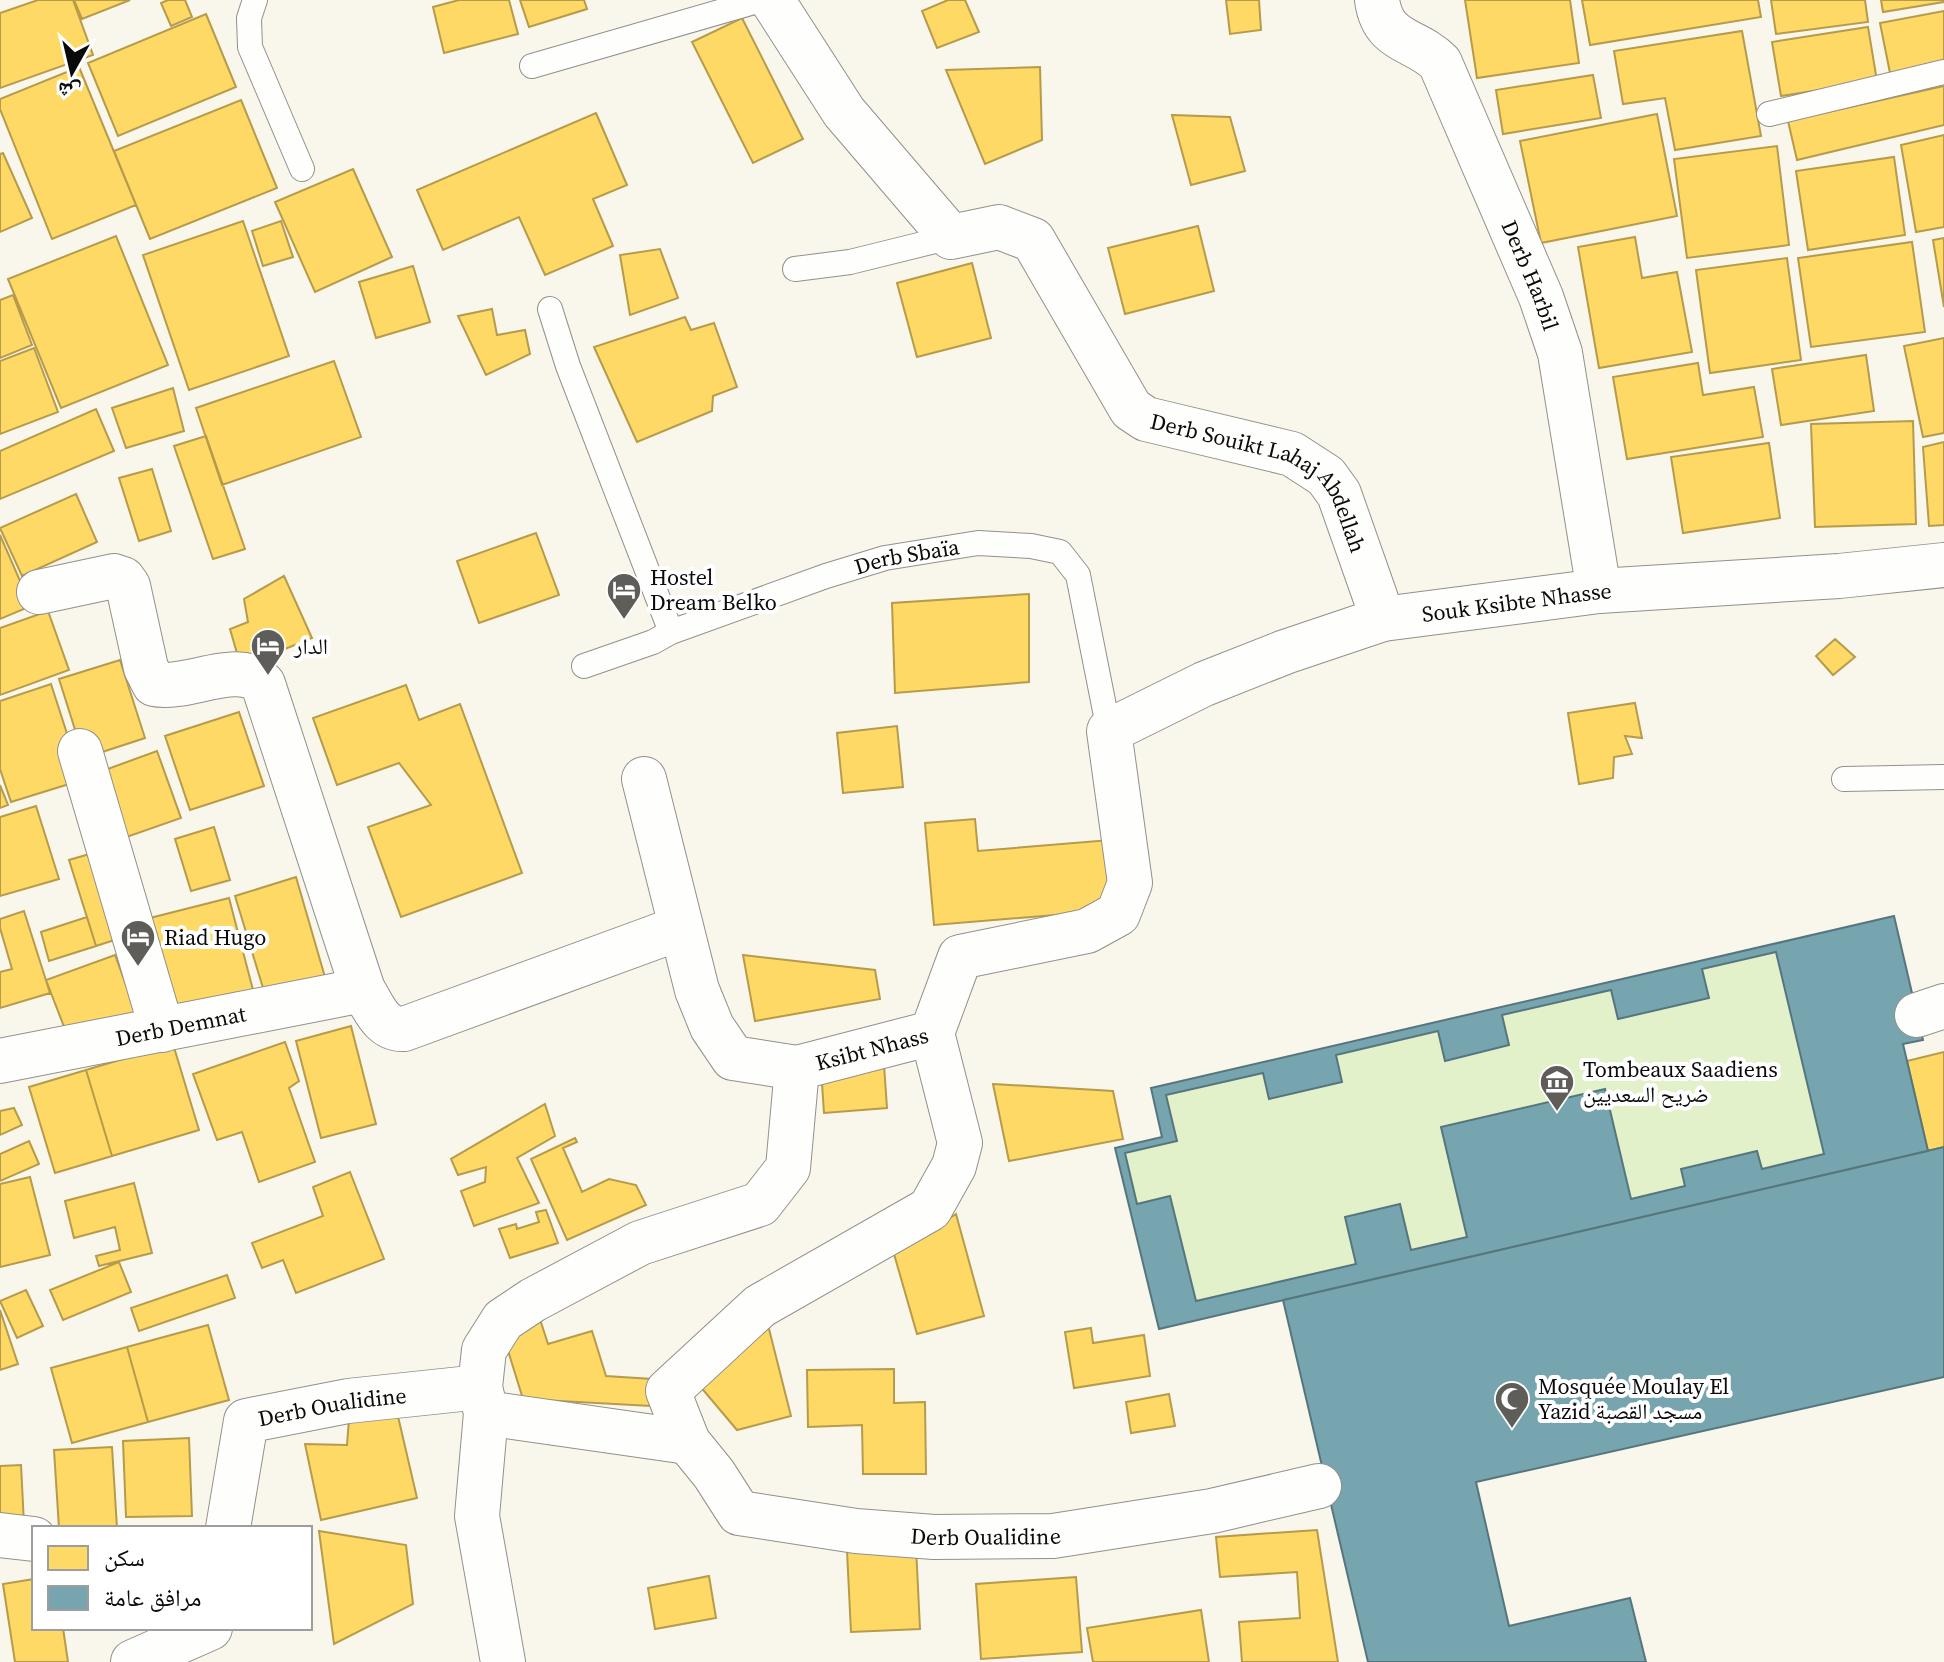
<svg xmlns="http://www.w3.org/2000/svg" width="1944" height="1662" font-family="'Source Serif 4','Noto Naskh Arabic',serif">
	<rect width="100%" height="100%" fill="#f9f6ec"/>
	<path fill="#e2f1c9" d="M1776,952L1824,1154L1762,1169L1757,1151L1682,1169L1685,1186L1631,1199L1605,1089L1442,1127L1467,1237L1411,1250L1400,1204L1346,1217L1356,1264L1196,1301L1170,1197L1137,1204L1125,1153L1177,1141L1166,1095L1438,1031L1446,1060L1509,1045L1502,1015L1611,990L1619,1019L1708,999L1702,969Z"/>
	<path fill="#ffd966" stroke="#b69b4a" stroke-width="2" d="M38,0H73L93,55L0,88V13Z
		M74,0H130L82,19Z
		M168,0H185L192,17L171,26L161,3Z
		M459,0H509L518,34L444,53L433,7Z
		M520,0H584L587,9L529,27Z
		M948,0H965L979,32L937,48L922,11Z
		M1226,0H1259L1261,30L1230,34Z
		M1465,0H1570L1579,63L1477,78Z
		M1582,0H1758L1761,17L1590,45Z
		M1771,0H1865L1868,22L1776,34Z
		M1881,0H1944V2L1883,12Z
		M1944,11V62L1890,73L1880,23Z
		M206,14L236,87L118,136L88,63Z
		M742,18L803,139L753,163L692,42Z
		M1868,27L1877,81L1781,96L1772,42Z
		M1742,31L1761,136L1675,150L1665,98L1623,104L1614,51Z
		M79,67L136,205L52,239L0,109V99Z
		M1040,67L1042,140L985,164L946,70Z
		M1593,75L1601,118L1503,134L1496,90Z
		M1944,86V125L1797,160L1788,121Z
		M241,100L277,188L150,239L114,151Z
		M596,113L627,185L593,199L613,246L545,275L519,217L443,250L417,190Z
		M1657,114L1677,216L1541,243L1520,141Z
		M1172,115L1230,117L1245,171L1191,185Z
		M1944,135V227L1916,232L1901,145Z
		M1777,146L1789,245L1687,258L1674,159Z
		M3,153L32,218L0,232V154Z
		M1894,157L1905,235L1808,250L1796,171Z
		M353,169L392,257L315,292L275,202Z
		M243,221L289,356L189,390L143,255Z
		M281,221L293,257L263,266L252,231Z
		M1198,226L1214,291L1125,314L1108,248Z
		M116,236L168,365L61,408L8,279Z
		M1635,237L1642,278L1677,272L1692,352L1599,368L1578,247Z
		M1944,238V307L1933,240Z
		M1912,242L1925,332L1811,347L1798,258Z
		M660,249L678,298L630,315L620,255Z
		M1787,258L1801,360L1710,373L1696,270Z
		M972,263L991,338L917,357L897,283Z
		M413,266L430,322L376,338L359,282Z
		M13,295L32,345L0,358V300Z
		M492,309L497,335L525,330L530,354L486,375L458,316Z
		M685,317L691,330L714,323L737,387L713,396L712,411L637,442L594,347Z
		M1944,338V433L1923,437L1904,346Z
		M34,348L58,412L0,434V361Z
		M1866,355L1874,411L1781,425L1772,369Z
		M334,361L361,437L222,485L196,408Z
		M1698,363L1703,395L1754,387L1763,437L1627,459L1613,377Z
		M173,388L184,431L126,448L112,408Z
		M96,409L114,451L0,499V451Z
		M1913,421L1916,524L1815,527L1811,424Z
		M206,436L245,549L213,559L174,446Z
		M1944,442V525L1929,526L1923,447Z
		M1769,443L1780,518L1683,533L1671,457Z
		M152,469L171,531L139,541L119,478Z
		M76,494L97,542L22,576L0,528Z
		M536,533L559,595L479,623L457,561Z
		M0,535L31,606L0,619Z
		M284,576L312,638L241,667L230,629L248,622L244,599Z
		M1029,594V682L895,693L892,603Z
		M48,611L69,670L0,695V628Z
		M1835,639L1855,657L1833,675L1816,656Z
		M120,660L145,738L84,758L59,679Z
		M51,684L82,780L11,802L0,769V701Z
		M406,685L419,720L460,704L522,873L401,917L368,827L431,805L399,763L337,785L313,718Z
		M1635,703L1642,738L1625,736L1632,754L1614,757L1613,778L1579,784L1568,713Z
		M239,712L264,786L190,810L165,736Z
		M897,726L903,787L843,793L837,733Z
		M157,751L181,818L118,840L94,774Z
		M0,785L8,805L0,808Z
		M36,806L59,879L0,896V817Z
		M975,819L978,851L1110,840L1116,910L934,925L925,823Z
		M214,827L230,880L191,891L175,839Z
		M103,850L130,935L96,946L69,860Z
		M296,877L327,984L267,1001L235,896Z
		M229,898L253,990L166,1013L142,920Z
		M24,911L50,993L0,1008V972L12,969L0,928V919Z
		M87,917L96,946L49,961L41,932Z
		M115,955L136,1012L68,1037L46,980Z
		M743,955L875,970L880,999L755,1021Z
		M351,1026L376,1124L321,1138L296,1041Z
		M285,1042L299,1081L289,1088L315,1162L259,1182L242,1132L217,1140L193,1074Z
		M173,1044L199,1130L112,1156L86,1070Z
		M1944,1052V1147L1928,1151L1907,1061Z
		M884,1065L887,1108L824,1113L821,1069Z
		M86,1070L112,1156L55,1173L29,1087Z
		M993,1084L1113,1091L1123,1139L1009,1161Z
		M545,1104L555,1136L517,1158L539,1203L474,1226L461,1191L485,1182L486,1167L458,1175L451,1159Z
		M14,1108L22,1125L0,1135V1111Z
		M575,1138L577,1142L563,1148L582,1192L609,1179L636,1185L646,1205L567,1240L531,1159Z
		M29,1141L39,1164L0,1181V1154Z
		M350,1172L384,1259L296,1293L283,1260L262,1268L252,1243L323,1216L313,1187Z
		M30,1177L50,1255L0,1267V1184Z
		M134,1183L152,1253L99,1266L96,1256L120,1250L115,1227L74,1238L65,1201Z
		M546,1210L558,1243L510,1258L499,1229L516,1224L517,1229L539,1222L536,1212Z
		M956,1214L984,1316L917,1334L894,1254Z
		M119,1262L131,1292L63,1320L50,1290Z
		M227,1275L235,1298L139,1331L131,1308Z
		M26,1290L43,1326L17,1338L0,1301Z
		M0,1310L18,1364L0,1370Z
		M539,1316L548,1344L592,1331L606,1376L652,1379L651,1406L523,1399L501,1328Z
		M208,1325L229,1400L148,1422L127,1347Z
		M768,1325L791,1416L737,1430L693,1378Z
		M1091,1328L1093,1343L1144,1335L1150,1376L1074,1388L1065,1332Z
		M127,1347L148,1422L72,1443L51,1368Z
		M894,1369V1403L925,1402L926,1474H863L862,1425L808,1427L807,1370Z
		M1169,1394L1175,1426L1131,1433L1126,1402Z
		M397,1412L417,1498L321,1520L305,1444L347,1445L349,1419Z
		M189,1438L192,1516L126,1517L123,1441Z
		M112,1447L117,1528H59L54,1450Z
		M21,1465L24,1524L0,1525V1466Z
		M1317,1530L1338,1662H1242L1239,1622L1300,1618L1297,1572L1220,1577L1216,1537Z
		M319,1531L406,1545L413,1604L334,1644Z
		M916,1547L920,1629L851,1632L847,1551Z
		M709,1576L716,1618L655,1629L648,1588Z
		M1076,1577L1082,1652L981,1659L976,1584Z
		M34,1579V1628H63L68,1662H15L3,1584Z
		M1201,1610L1209,1662H1093L1087,1628Z"/>
	<path fill="#76a5af" stroke="#56767e" stroke-width="2" fill-rule="evenodd" d="M1894,916L1923,1040L1903,1044L1928,1151L1159,1329L1115,1148L1162,1137L1151,1088ZM1776,952L1824,1154L1762,1169L1757,1151L1681,1169L1685,1186L1631,1199L1605,1089L1441,1127L1467,1237L1411,1250L1400,1204L1345,1217L1356,1264L1196,1301L1170,1196L1137,1204L1125,1153L1177,1141L1166,1095L1263,1073L1269,1099L1342,1082L1336,1055L1438,1031L1445,1061L1509,1045L1502,1015L1611,990L1618,1019L1709,998L1702,969Z
		M1944,1147V1377L1476,1482L1509,1626L1630,1598L1646,1662H1368L1283,1300Z"/>
	<g fill="none" stroke-linecap="round" stroke-linejoin="round">
		<defs>
			<g id="lane">
				<path d="M255,0L249,18L250,47L302,169"/>
				<path d="M532,66L761,0"/>
				<path d="M1769,114L1944,72"/>
				<path d="M795,269L850,262L951,237"/>
				<path d="M550,309L568,366L671,632"/>
				<path id="s1" d="M584,666L653,642L671,632L826,576L885,558L978,543L1031,546L1060,552L1078,575L1109,731"/>
				<path d="M1844,779L1944,777"/>
			</g>
			<g id="street">
				<path id="s2" d="M772,0L844,112L951,237L999,227L1033,240L1131,409L1146,419L1292,454L1326,476L1339,494L1383,619"/>
				<path id="s3" d="M1377,0C1383,44 1416,38 1440,63L1541,297L1560,353L1599,591"/>
				<path d="M39,592L114,576L123,579L128,586L146,668L154,684C187,691 238,659 263,684L363,990C374,1007 381,1030 404,1029L680,928"/>
				<path d="M80,751L162,1030"/>
				<path d="M644,779L697,990L712,1027L733,1058L797,1068"/>
				<path d="M1917,1015L1944,1006"/>
				<path id="s4" d="M932,1033L960,1143L954,1166L930,1209L760,1306L668,1391L688,1442L714,1474L739,1513L856,1531L934,1537L1053,1536L1212,1511L1319,1486"/>
				<path id="s5" d="M0,1061L363,990"/>
				<path d="M486,1413L688,1442"/>
				<path id="s6" d="M228,1528L246,1421L348,1401L480,1387"/>
				<path d="M0,1535L34,1539"/>
				<path d="M133,1662L210,1628"/>
				<path id="s7" d="M503,1662L477,1516L486,1413L480,1387L484,1350L503,1320L533,1300L640,1243L760,1204L788,1168L797,1068L932,1033L960,957L1087,931L1118,914L1130,883L1109,731L1204,684L1285,652L1383,619L1599,591L1839,576L1944,565"/>
			</g>
		</defs>
		<use href="#lane" stroke="#92908c" stroke-width="26"/>
		<use href="#street" stroke="#92908c" stroke-width="46"/>
		<use href="#lane" stroke="#fefefc" stroke-width="24"/>
		<use href="#street" stroke="#fefefc" stroke-width="44"/>
	</g>
	<defs>
		<symbol id="hotel-pin" viewBox="-11 -11 22 30"><path d="M0 17L-7.5 6A9.5 9.5 0 1 1 7.5 6Z" fill="#5e5d59" stroke="#fff"/><path d="M-6-4.5h1.5V1H6V5H4.5V3h-9V5H-6ZM-4 0a1.8 1.8 0 1 1 3.6 0ZM.5 0V-2.5h3Q6-2.5 6 0Z" fill="#fff"/></symbol>
		<symbol id="museum-pin" viewBox="-11 -11 22 30"><path d="M0 17L-7.5 6A9.5 9.5 0 1 1 7.5 6Z" fill="#5e5d59" stroke="#fff"/><path d="M0-6L6-3V-2H-6V-3ZM-5-1h2V3h-2ZM-1-1h2V3h-2ZM3-1h2V3H3ZM-6 4H6V6H-6Z" fill="#fff"/></symbol>
		<symbol id="mosque-pin" viewBox="-11 -11 22 30"><path d="M0 17L-7.5 6A9.5 9.5 0 1 1 7.5 6Z" fill="#5e5d59" stroke="#fff"/><path d="M3.5-4.9A6 6 0 1 0 3.5 4.9A5 5 0 1 1 3.5-4.9Z" fill="#fff"/></symbol>
	</defs>
	<g fill-rule="evenodd">
		<use href="#hotel-pin" x="604" y="570" width="40" height="54"/>
		<use href="#hotel-pin" x="248" y="626" width="40" height="54"/>
		<use href="#hotel-pin" x="118" y="917" width="40" height="54"/>
		<use href="#museum-pin" x="1537" y="1062" width="40" height="54"/>
		<use href="#mosque-pin" x="1492" y="1379" width="40" height="54"/>
	</g>
	<g text-anchor="middle" stroke-width="8" stroke-linejoin="round" paint-order="stroke">
		<g font-size="22" fill="#0a0a0a" stroke="#fff">
			<text dy="8" stroke="none"><textPath href="#s3" startOffset="324">Derb Harbil</textPath></text>
			<text dy="8" stroke="none"><textPath href="#s2" startOffset="736">Derb Souikt Lahaj Abdellah</textPath></text>
			<text dy="8" stroke="none"><textPath href="#s1" startOffset="342">Derb Sbaïa</textPath></text>
			<text dy="8" stroke="none"><textPath href="#s7" startOffset="1784">Souk Ksibte Nhasse</textPath></text>
			<text dy="8" stroke="none"><textPath href="#s5" startOffset="184">Derb Demnat</textPath></text>
			<text dy="8" stroke="none"><textPath href="#s7" startOffset="858">Ksibt Nhass</textPath></text>
			<text dy="8" stroke="none"><textPath href="#s6" startOffset="196">Derb Oualidine</textPath></text>
			<text dy="8" stroke="none"><textPath href="#s4" startOffset="898">Derb Oualidine</textPath></text>
		</g>
		<g font-size="22" fill="#0a0a0a" stroke="#fff" text-anchor="start">
			<text x="650" y="585">Hostel<tspan x="650" dy="25">Dream Belko</tspan></text>
			<text x="294" y="654">الدار</text>
			<text x="164" y="945">Riad Hugo</text>
			<text x="1583" y="1077">Tombeaux Saadiens<tspan x="1583" dy="25">ضريح السعديين</tspan></text>
			<text x="1538" y="1394">Mosquée Moulay El<tspan x="1538" dy="25">Yazid مسجد القصبة</tspan></text>
		</g>
	</g>
	<rect x="32" y="1526" width="280" height="104" fill="#ffffff" stroke="#9d9d9d" stroke-width="2"/>
	<rect x="48" y="1546" width="40" height="24" fill="#ffd966" stroke="#9d9d9d" stroke-width="2"/>
	<text x="104" y="1566" font-size="24" fill="#0a0a0a">سكن</text>
	<rect x="48" y="1586" width="40" height="24" fill="#76a5af" stroke="#9d9d9d" stroke-width="2"/>
	<text x="104" y="1606" font-size="24" fill="#0a0a0a">مرافق عامة</text>
	<g transform="translate(72 72) rotate(188)" stroke="#ffffff" stroke-width="6" paint-order="stroke">
	<path d="M0-6L14 30L0 20L-14 30Z" fill="#0a0a0a"/>
	<text y="-12" font-size="22" font-weight="bold" text-anchor="middle" fill="#0a0a0a">ش</text>
	</g>
</svg>
